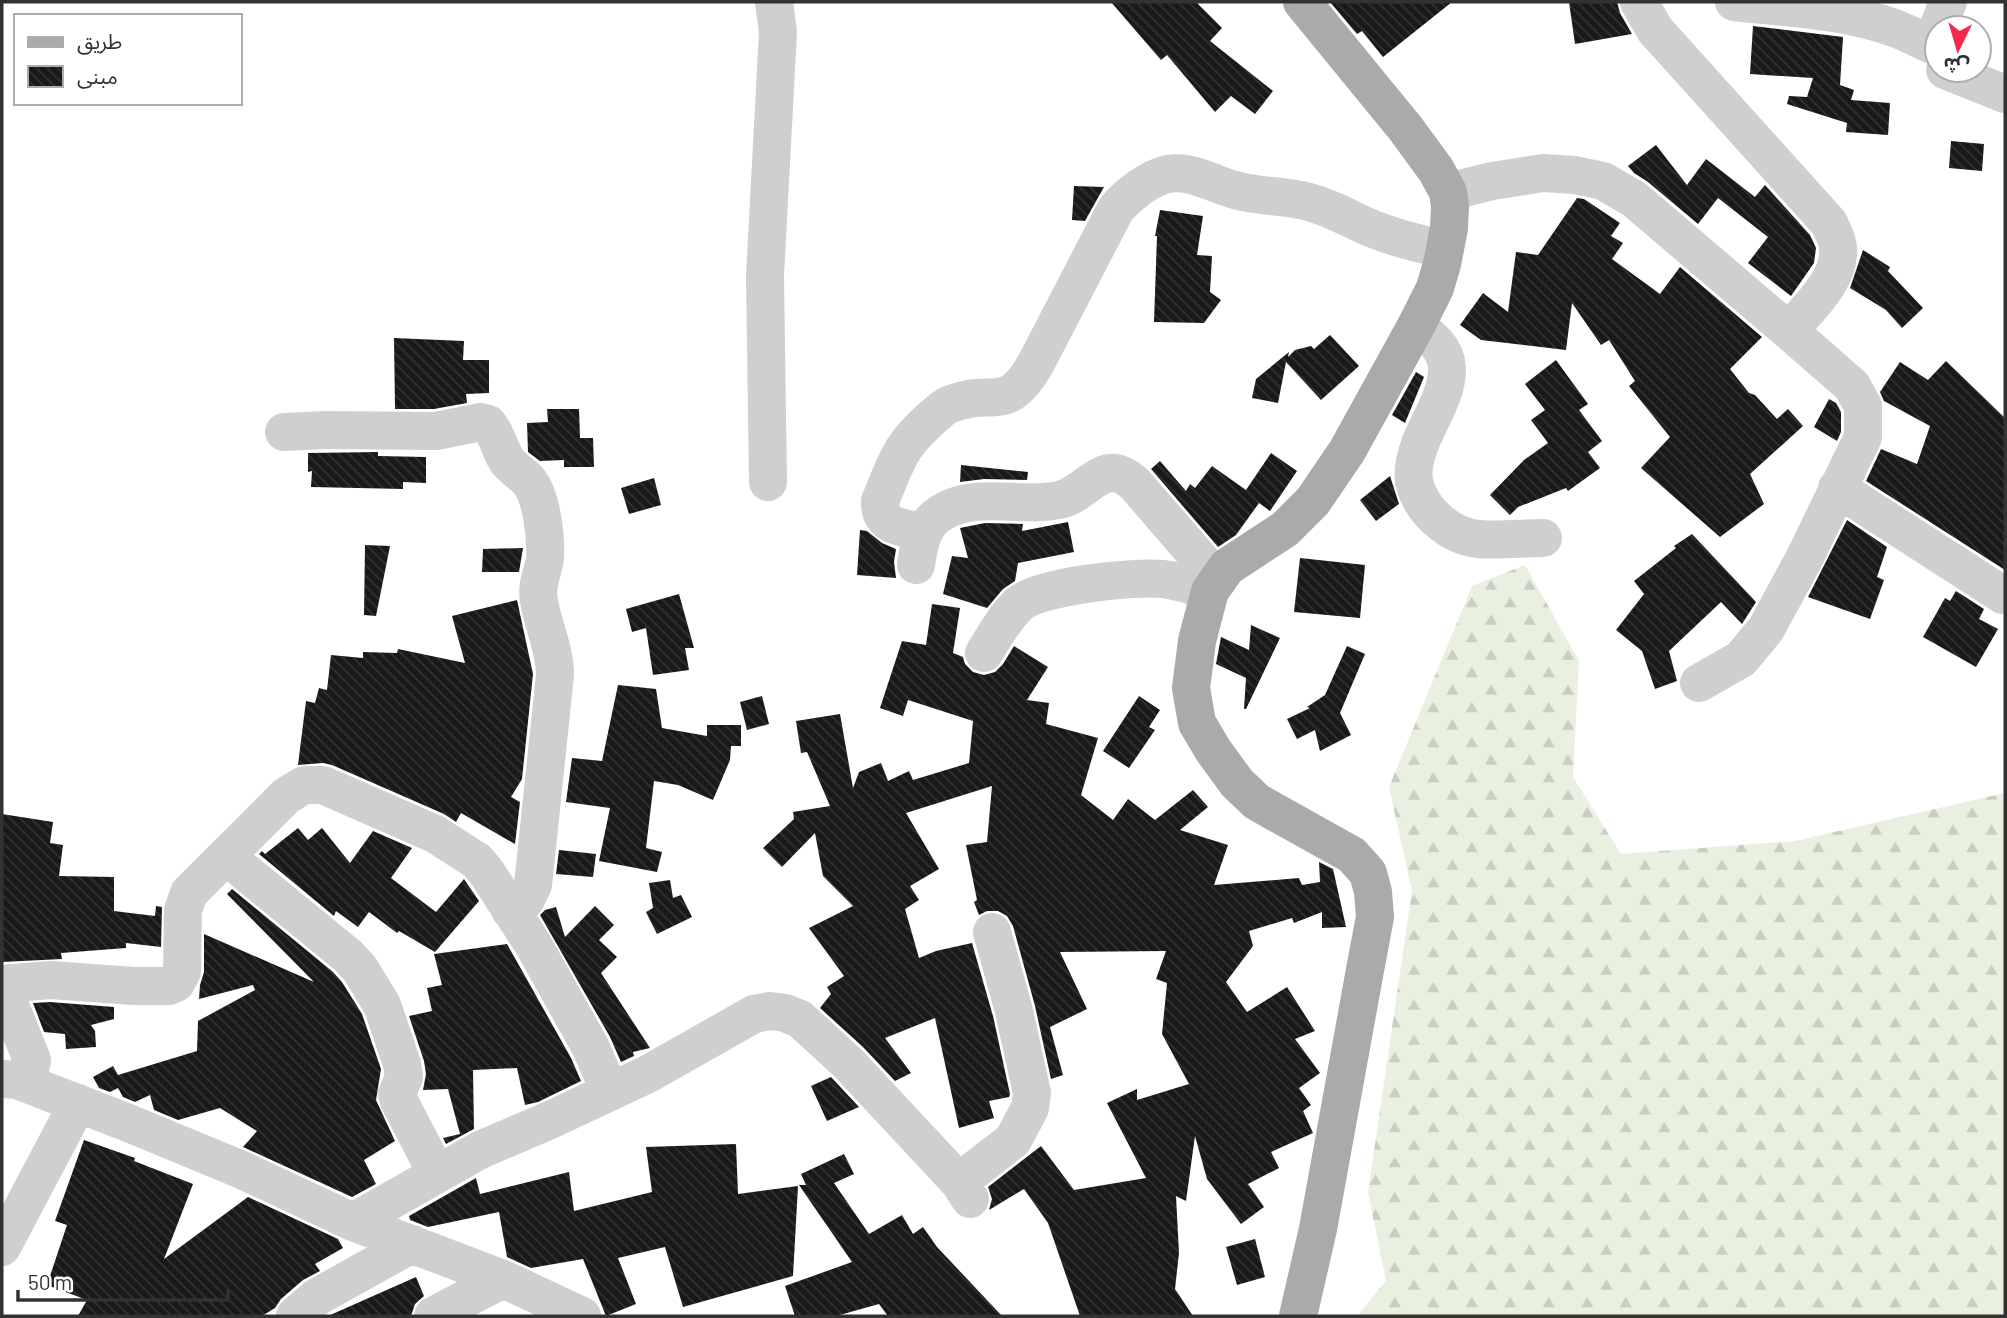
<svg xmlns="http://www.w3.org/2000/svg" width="2007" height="1318" font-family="Barlow,'Noto Sans Arabic',sans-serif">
	<defs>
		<pattern id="forest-firs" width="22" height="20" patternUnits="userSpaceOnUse" patternTransform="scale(1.75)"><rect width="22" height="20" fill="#eaf0e0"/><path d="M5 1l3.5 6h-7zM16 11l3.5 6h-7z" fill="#c9cec1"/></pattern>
		<pattern id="building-back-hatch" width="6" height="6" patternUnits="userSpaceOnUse" patternTransform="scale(1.75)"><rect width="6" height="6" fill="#191919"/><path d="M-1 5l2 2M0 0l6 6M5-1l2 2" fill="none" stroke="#323232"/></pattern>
	</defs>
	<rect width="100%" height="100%" fill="#fff"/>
	<path fill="url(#forest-firs)" d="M1525,565L1579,661L1573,777L1621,854L1795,841L2005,793V1316H1357L1386,1281L1368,1192L1412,891L1389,787L1472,586Z"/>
	<path fill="url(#building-back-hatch)" d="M1111,2H1196L1222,28L1210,41L1273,91L1255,114L1231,96L1215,112L1167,55L1161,60Z
		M1330,2H1452L1383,57L1362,31L1357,34Z
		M1569,2H1617L1620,13L1632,34L1575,44Z
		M1753,26L1843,37L1840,85L1854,90L1851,100L1890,103L1888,135L1846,132L1847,123L1787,104L1789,96L1807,97L1813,78L1750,74Z
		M1951,141L1984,144L1982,171L1949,168Z
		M1656,145L1687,185L1706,159L1755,197L1765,185L1810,235L1816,248L1814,263L1791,296L1748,263L1768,237L1718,198L1698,224L1648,182L1634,173L1628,166Z
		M1074,186L1104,187L1085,221L1072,220Z
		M1577,198L1584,199L1620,223L1611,236L1623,243L1612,259L1660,294L1680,267L1762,337L1730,369L1749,393L1755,395L1777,419L1788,409L1803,426L1750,474L1764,504L1720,537L1641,468L1670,437L1629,386L1635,381L1609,340L1601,345L1572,303L1566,350L1481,340L1460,325L1483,293L1508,312L1516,252L1538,255Z
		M1160,210L1203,216L1197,255L1212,256L1210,292L1221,300L1204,323L1154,322L1157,236H1155Z
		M1863,250L1890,267L1888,271L1923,308L1902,328L1886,310L1850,288Z
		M1330,335L1359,366L1321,400L1286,362L1278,403L1252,398L1256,379L1289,352L1288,357L1295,350L1311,346L1314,349Z
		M394,338L464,341L463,360H489V393L466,394L467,403L434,409H395Z
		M1556,360L1588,404L1579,410L1602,441L1588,452L1600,468L1568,491L1566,488L1518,507L1510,515L1490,495L1524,460L1548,443L1531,420L1545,410L1525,384Z
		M1946,361L2005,418V570L1866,481L1881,449L1917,464L1930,426L1884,401L1880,392L1900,362L1928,380Z
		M1416,372L1424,377L1405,423L1392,415Z
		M1829,399L1836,403L1841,412V432L1837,441L1814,427Z
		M547,409H579L580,438H593L594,467H564V460L540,461L528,452L527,423L548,422Z
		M378,452V456L426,457V483L403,482V489L311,487L312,471L308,472V453Z
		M1271,453L1297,471L1270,511L1259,503L1236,535L1218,547L1151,469L1160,461L1186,491L1190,484L1195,488L1212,466L1246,490Z
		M961,465L1028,472L1027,480L984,479L960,482Z
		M1390,476L1399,504L1376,521L1360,500Z
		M654,478L661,505L629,514L621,488Z
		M1847,520L1887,547L1877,577L1884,580L1870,619L1808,597Z
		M1068,522L1074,552L1018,563L1015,581L1003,589L987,608L943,594L952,556L968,558L960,528L985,523L1023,524L1022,531Z
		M860,530L867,531L882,543L896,549L894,562L896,578L857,575Z
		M1692,534L1756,602L1742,624L1721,602L1669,651L1677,681L1655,689L1642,651L1616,630L1644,594L1634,581L1676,548L1674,546Z
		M365,545L390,546L376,616L364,615Z
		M523,548L519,572H482L483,549Z
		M1300,558L1365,565L1360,618L1294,612Z
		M1956,591L1984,609L1979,619L1998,629L1976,667L1923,637L1945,598L1950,601Z
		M679,594L694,648H685L689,670L653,675L646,628L632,632L626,609Z
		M517,600L533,674L522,779L511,797L520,802L515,844L461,813L456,822L444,814L332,765L323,763L298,765L306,701L315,703L319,688L327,690L331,655L363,658V652L397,653L398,649L465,663L452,616Z
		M932,604L960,608L953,653L963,657L965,664L973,672L984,675L995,672L1003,664L1014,646L1048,667L1027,700L1049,703L1046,724L1098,738L1081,795L1113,820L1128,799L1155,820L1193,790L1208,807L1180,830L1228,845L1214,885L1299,878L1302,885L1320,882L1319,862L1333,869L1346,927L1322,928V912L1294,923L1292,918L1249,931L1253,946L1226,982L1247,1012L1287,987L1315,1031L1295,1039L1320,1073L1299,1088L1311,1105L1303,1111L1313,1133L1271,1152L1279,1168L1248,1184L1264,1207L1241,1224L1207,1179L1195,1136L1186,1201L1176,1196L1179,1253L1175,1289L1193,1316H1080L1048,1223L1024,1189L989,1210L992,1199L988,1187L1041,1146L1074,1190L1146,1178L1107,1103L1137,1089V1100L1189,1084L1162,1034L1167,983L1156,979L1166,951L1060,952L1087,1009L1050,1027L1063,1075L1051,1079L1035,1006L1013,926L1007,916L998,911H987L979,915L974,902L977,900L966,845L987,842L992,786L906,813L939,869L910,886L919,900L905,909L919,958L936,951L972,943L993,1016L1010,1094L1009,1097L989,1101L994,1118L959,1128L935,1018L885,1038L911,1073L895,1081L863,1047L820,1008L831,994L827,987L844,976L809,928L853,906L823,876L815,833L782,867L763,848L794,819L793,812L830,806L807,752L801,753L796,721L840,714L853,788L859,772L881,763L888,781L909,771L913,780L969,763L973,721L908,700L903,716L880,708L902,641L926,645Z
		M1251,625L1280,638L1246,709H1244L1246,678L1216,664L1221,637L1249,650Z
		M1347,646L1365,654L1340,713L1351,735L1320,751L1315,730L1297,739L1287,719L1310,708L1307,707L1325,695Z
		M618,685L656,689L662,728L707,736V725H741V746H731L730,760L713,800L678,785L654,781L646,848L662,852L657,872L599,861L610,808L566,802L572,758L602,761Z
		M762,696L769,724L747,730L740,702Z
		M1139,696L1160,710L1149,727L1155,730L1129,768L1103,751Z
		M2,814L53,822L50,843L63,845L59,876L114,877V911L155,916L156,906L162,907L161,947L126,943V948L61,953L62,959L2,962Z
		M298,828L308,840L322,828L350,863L373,831L412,848L391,878L436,912L464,879L479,901L435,952L399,931L397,933L369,912L358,927L336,911L334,916L259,854L262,851L265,854Z
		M559,850L596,854L593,877L556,874Z
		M670,880L673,898L681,895L692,917L657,934L646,912L653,908L649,883Z
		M232,889L333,972L342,982L362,1014L381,1069L376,1100L395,1141L364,1160L376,1184L352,1197L243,1147L257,1131L220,1108L178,1120L154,1110L150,1095L135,1102L123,1097L118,1088L110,1092L99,1088L93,1077L113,1066L118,1075L197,1051L198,1021L255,990L253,985L199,999L200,985L204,972V934L314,982L227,894Z
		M595,906L614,925L599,940L617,957L601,973L650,1048L633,1052L634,1056L621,1062L610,1037L540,915L545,910L556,907L565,937Z
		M507,944L571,1058L581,1081L538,1102L525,1105L517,1068L473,1070L474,1129L446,1144L443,1138L460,1134L448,1089L423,1090L426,1074L424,1061L409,1016L432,1011L427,988L442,985L434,954Z
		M50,1002L114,1007V1019L91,1025L95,1031L96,1047L66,1049L65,1034L44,1032L33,1003Z
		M831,1077L859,1107L827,1121L811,1086Z
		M84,1140L135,1158L134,1161L193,1184L164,1259L248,1197L338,1239L343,1248L315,1264L320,1271L303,1280L281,1299L275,1308L262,1316H78L87,1300L47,1285L67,1225L55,1221Z
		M736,1144L738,1194L798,1186L793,1276L683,1307L665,1247L618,1258L636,1304L606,1316L583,1259L531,1268L507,1257L499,1212L428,1227L410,1220L409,1216L476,1178L480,1194L569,1172L574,1211L652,1192L646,1147Z
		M844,1154L854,1174L834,1183L869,1234L902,1215L913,1234L923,1227L937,1247L1002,1316H888L879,1304L836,1316H795L785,1286L852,1262L799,1185H806L801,1174Z
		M1255,1239L1265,1277L1237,1285L1226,1247Z
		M416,1277L424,1296L415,1304L411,1316H328Z"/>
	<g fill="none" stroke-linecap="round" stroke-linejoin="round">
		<path stroke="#cfcfcf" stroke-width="38" d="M1639,2L1655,30L1829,223C1832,230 1838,240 1838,248C1841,280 1807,309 1789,331
			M1734,2C1787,8 1848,10 1897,29C1909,34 1921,40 1932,45
			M1938,28L1948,2
			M1945,70L2005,94
			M1448,192L1492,181L1543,173L1575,175L1603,181L1634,199L1796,337L1852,386L1863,406V437L1805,557L1766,629L1741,659L1699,683
			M1416,326C1431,337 1446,348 1447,368C1448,393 1429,421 1420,444C1416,455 1412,469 1414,481C1420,510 1449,536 1478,539C1499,541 1522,538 1543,538
			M284,432L326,430L436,431L481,422L488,424C498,435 499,450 508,462C514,469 522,474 528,480C542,496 546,537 545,558C543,574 536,583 539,601C543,626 555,649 555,675L533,885L525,901L510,910
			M768,482L765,276L778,32L774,2
			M1837,488L2003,595
			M923,532C903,528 879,527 880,501C897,461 899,446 934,416C939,412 944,406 951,404C993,387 1006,416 1036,363L1116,209C1128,195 1149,178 1168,174C1193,170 1212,184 1235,190C1259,197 1284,195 1309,202C1329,207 1348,218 1368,227C1392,237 1418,244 1445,249
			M916,565C919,544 922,525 941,513C976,491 1021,508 1059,500C1076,497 1086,483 1101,476C1114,469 1125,475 1135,484L1218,580
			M984,653C994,637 1005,617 1019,604C1040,586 1134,576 1163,579C1179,581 1194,586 1210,591
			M226,856L348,956L360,969L382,1005L402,1064L404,1077L397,1094L399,1101L437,1174
			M2,984L50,980L134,986H169L176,983L182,972L183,910L189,893L286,796L304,785H323L435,834L477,861L487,873L534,946L591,1048L610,1092
			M8,985L9,1003L32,1060L27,1084
			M2,1079L17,1080L126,1122L242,1170L353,1222L503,1279L582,1316
			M959,1182L1013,1140L1030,1108L1032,1093L1014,1011L992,932
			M353,1222L480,1150L550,1120L648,1074L754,1014L770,1011L785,1013L800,1019L848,1063L959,1182L970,1199
			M2,1247L78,1103
			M295,1316L317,1297L412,1244
			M433,1316L503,1279"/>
		<path stroke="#aaa" stroke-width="38" d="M1298,1316L1318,1229L1365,970L1375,917L1373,892L1368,873L1352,855L1257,802L1237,783L1213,750L1197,723L1191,688L1197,641L1210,591L1227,567L1285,529L1313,501L1347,451L1416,326L1435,288L1442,264L1449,228L1450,206L1448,192L1436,170L1406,129L1302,2"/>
	</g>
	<rect width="2007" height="1318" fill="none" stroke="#323232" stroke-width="7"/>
	<rect x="14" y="14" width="228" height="91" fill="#ffffff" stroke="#adadad" stroke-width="2"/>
	<rect x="28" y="37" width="35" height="10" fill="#aaaaaa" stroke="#adadad" stroke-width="2"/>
	<text x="77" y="49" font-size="21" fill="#323232">طريق</text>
	<rect x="28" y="66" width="35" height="21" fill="url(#building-back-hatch)" stroke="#adadad" stroke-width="2"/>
	<text x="77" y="84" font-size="21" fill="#323232">مبنى</text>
	<g transform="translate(1958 49) rotate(185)"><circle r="33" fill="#ffffff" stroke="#adadad" stroke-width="2"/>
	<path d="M0-5L12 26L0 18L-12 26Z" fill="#f4294b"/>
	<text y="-10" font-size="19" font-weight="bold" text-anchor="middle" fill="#323232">ش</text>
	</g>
	<path d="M18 1290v10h210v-10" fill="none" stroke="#323232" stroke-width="3.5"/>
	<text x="28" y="1290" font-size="21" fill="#323232" stroke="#ffffff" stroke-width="5" paint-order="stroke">50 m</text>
</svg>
